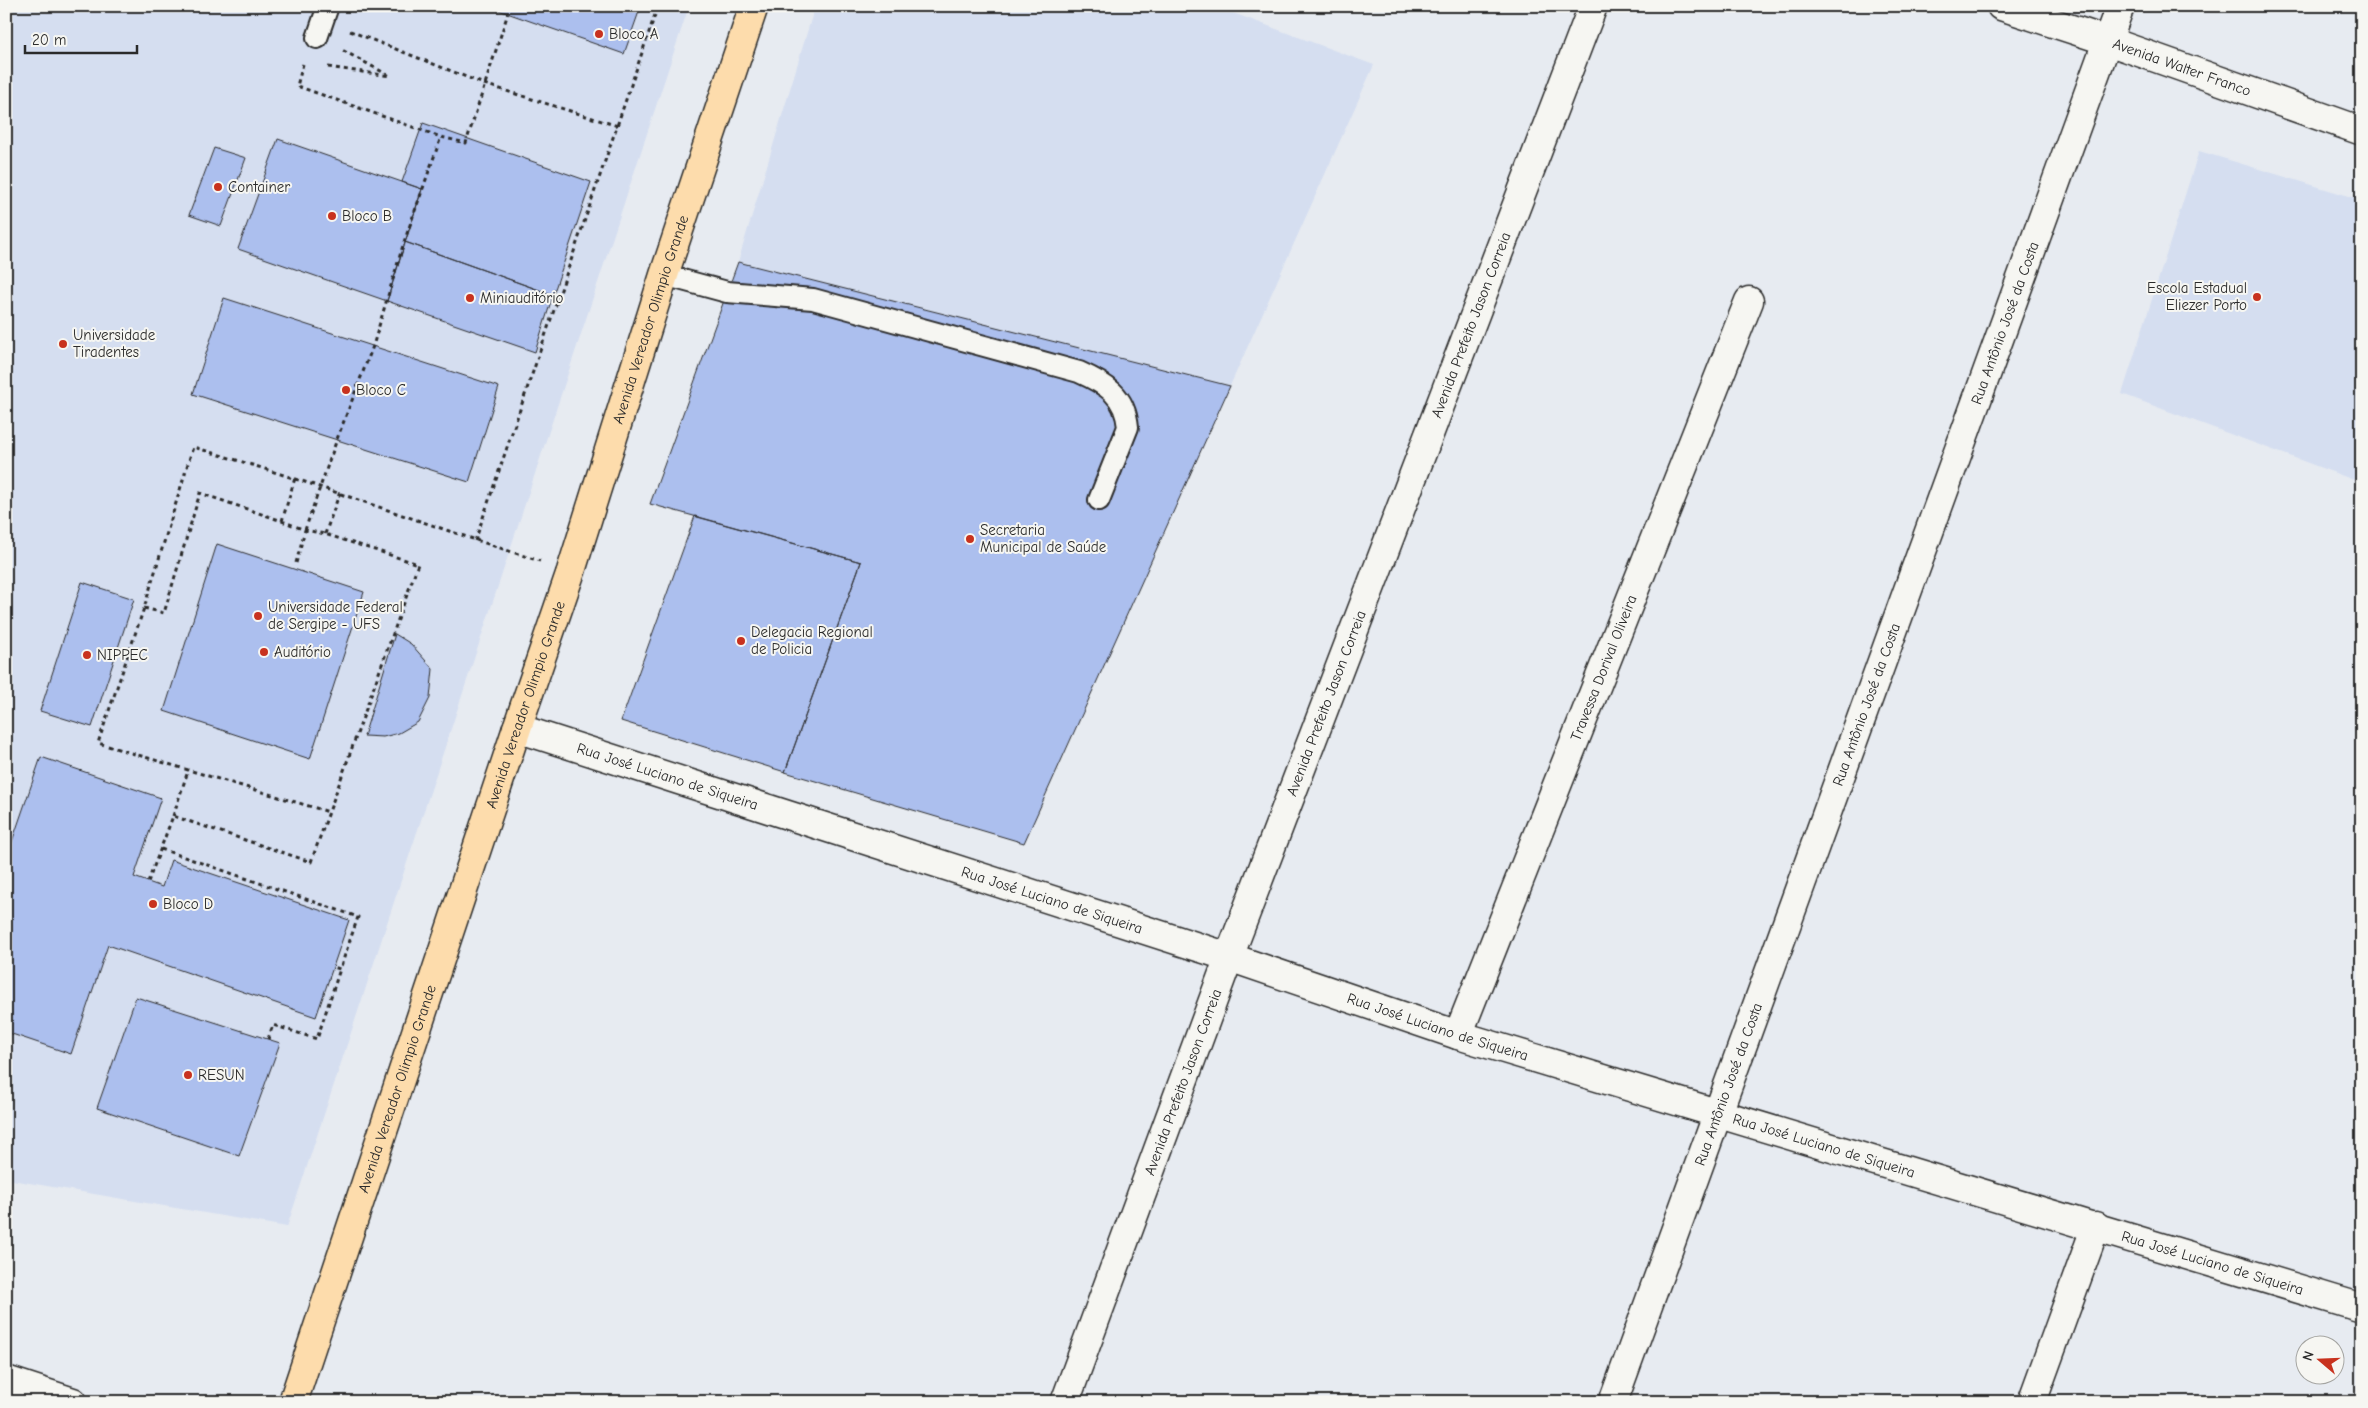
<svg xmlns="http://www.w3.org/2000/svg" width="2368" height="1408" font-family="'Comic Neue',sans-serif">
	<rect width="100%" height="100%" fill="#e7ebf1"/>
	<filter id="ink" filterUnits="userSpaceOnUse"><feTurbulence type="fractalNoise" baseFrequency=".02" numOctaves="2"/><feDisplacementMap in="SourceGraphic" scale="10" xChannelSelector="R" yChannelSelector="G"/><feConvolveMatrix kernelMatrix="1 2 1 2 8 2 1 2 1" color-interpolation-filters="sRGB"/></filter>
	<g filter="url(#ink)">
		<path fill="#d5def0" d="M6,6H689L287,1227L6,1179Z
			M815,6H1214L1374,65L1230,386L738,262Z
			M2199,151L2362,200V483L2122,394Z"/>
		<path fill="#acbfee" stroke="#2b2b2b" d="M487,6H641L624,54Z
			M423,123L591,182L553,295L405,242L422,189L402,182Z
			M278,139L422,189L387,301L238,249Z
			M214,148L246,158L221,226L189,215Z
			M405,242L553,295L535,352L387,301Z
			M738,262L1230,386L1024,843L785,772L861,562L650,504Z
			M224,298L499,387L469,482L193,394Z
			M695,516L861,562L785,772L621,721Z
			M217,544L364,592L310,759L164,711Z
			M82,582L134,599L92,727L40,711Z
			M395,634L411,644L433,669L430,698L418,722L399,733L383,737L364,736Z
			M41,757L161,798L134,877L162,887L171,860L349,920L316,1017L108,945L71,1054L6,1032V859Z
			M136,997L280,1043L239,1156L97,1108Z"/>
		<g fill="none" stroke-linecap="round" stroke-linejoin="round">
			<defs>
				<path id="service" d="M317,38L328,6
					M664,275L727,292L813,299L1079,372C1106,384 1125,395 1128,427L1099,500"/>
				<g id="minor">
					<path id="s1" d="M2001,6L2108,41L2362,131"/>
					<path id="s2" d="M517,728L1229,957L1458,1035L2362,1308"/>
					<path id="s3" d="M1458,1035L1749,301"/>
					<path d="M6,1380L73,1402"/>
					<path id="s4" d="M1065,1402L1229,957L1593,6"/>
					<path id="s5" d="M1613,1402L2120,6"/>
					<path d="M2032,1402L2096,1226"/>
				</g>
				<g id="primary">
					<path id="s6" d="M293,1402L517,728L571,571L664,275L754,6"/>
				</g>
			</defs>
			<use href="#service" stroke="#2b2b2b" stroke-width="24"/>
			<use href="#minor" stroke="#2b2b2b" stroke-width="31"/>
			<use href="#primary" stroke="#2b2b2b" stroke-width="31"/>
			<path stroke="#2b2b2b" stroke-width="3" stroke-dasharray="4 4" stroke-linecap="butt" d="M350,31L484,84L618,126
				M303,64L297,86L441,137L466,143L508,13
				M328,67L390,76L342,50
				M337,439L373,346L404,242L441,137
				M282,521L295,478
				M325,534L340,492
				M475,541L658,6
				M296,563L305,530
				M144,608L164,613L200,493L282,521L305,530L325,534L418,564L329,812
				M173,816L188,771
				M161,849L358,917L340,969L333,967
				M148,882L173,816L311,862L329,812L98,743L144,608L193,447C310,481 424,524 540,561
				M268,1039L273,1025L317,1039L340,969"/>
			<use href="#service" stroke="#f6f6f2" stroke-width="20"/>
			<use href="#minor" stroke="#f6f6f2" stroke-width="28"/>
			<use href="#primary" stroke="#fddcac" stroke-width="28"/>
			<path stroke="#2b2b2b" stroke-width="3" stroke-dasharray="4 4" stroke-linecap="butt" d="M305,530L337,439"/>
		</g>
	</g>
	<g fill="#c8321e" stroke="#f6f6f2" stroke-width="2">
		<circle cx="599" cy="34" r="5"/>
		<circle cx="218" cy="187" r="5"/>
		<circle cx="332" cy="216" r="5"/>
		<circle cx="2257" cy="297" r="5"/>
		<circle cx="470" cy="298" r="5"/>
		<circle cx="63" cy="344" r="5"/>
		<circle cx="346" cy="390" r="5"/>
		<circle cx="970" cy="539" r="5"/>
		<circle cx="258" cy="616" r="5"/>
		<circle cx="741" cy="641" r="5"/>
		<circle cx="264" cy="652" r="5"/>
		<circle cx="87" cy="655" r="5"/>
		<circle cx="153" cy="904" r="5"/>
		<circle cx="188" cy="1075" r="5"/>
	</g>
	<g text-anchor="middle" stroke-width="4" stroke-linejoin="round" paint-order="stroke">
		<g font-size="15" fill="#2b2b2b" stroke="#f6f6f2" text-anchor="start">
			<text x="609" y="39">Bloco A</text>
			<text x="228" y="192">Container</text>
			<text x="342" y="221">Bloco B</text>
			<text x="2247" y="293" text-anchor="end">Escola Estadual<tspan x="2247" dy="17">Eliezer Porto</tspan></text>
			<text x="480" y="303">Miniauditório</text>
			<text x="73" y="340">Universidade<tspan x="73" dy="17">Tiradentes</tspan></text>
			<text x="356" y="395">Bloco C</text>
			<text x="980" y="535">Secretaria<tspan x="980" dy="17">Municipal de Saúde</tspan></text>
			<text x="268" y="612">Universidade Federal<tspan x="268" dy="17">de Sergipe - UFS</tspan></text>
			<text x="751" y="637">Delegacia Regional<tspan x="751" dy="17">de Policia</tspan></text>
			<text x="274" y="657">Auditório</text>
			<text x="97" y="660">NIPPEC</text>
			<text x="163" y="909">Bloco D</text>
			<text x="198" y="1080">RESUN</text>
		</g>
		<g font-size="15" fill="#2b2b2b" stroke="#f6f6f2">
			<text dy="5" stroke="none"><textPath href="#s1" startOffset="191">Avenida Walter Franco</textPath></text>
			<text dy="5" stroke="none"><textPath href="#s6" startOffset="1140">Avenida Vereador Olimpio Grande</textPath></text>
			<text dy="5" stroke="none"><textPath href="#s5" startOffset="1148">Rua Antônio José da Costa</textPath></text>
			<text dy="5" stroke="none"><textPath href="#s4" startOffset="1151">Avenida Prefeito Jason Correia</textPath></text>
			<text dy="5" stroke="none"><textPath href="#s3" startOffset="395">Travessa Dorival Oliveira</textPath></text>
			<text dy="5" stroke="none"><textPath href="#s4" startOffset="746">Avenida Prefeito Jason Correia</textPath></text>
			<text dy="5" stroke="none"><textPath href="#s5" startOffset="742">Rua Antônio José da Costa</textPath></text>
			<text dy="5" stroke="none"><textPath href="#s6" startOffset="735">Avenida Vereador Olimpio Grande</textPath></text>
			<text dy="5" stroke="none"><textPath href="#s2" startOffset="158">Rua José Luciano de Siqueira</textPath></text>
			<text dy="5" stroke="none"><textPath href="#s2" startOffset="562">Rua José Luciano de Siqueira</textPath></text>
			<text dy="5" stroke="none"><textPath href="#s2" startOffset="968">Rua José Luciano de Siqueira</textPath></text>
			<text dy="5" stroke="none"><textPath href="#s4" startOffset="341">Avenida Prefeito Jason Correia</textPath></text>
			<text dy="5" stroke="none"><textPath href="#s5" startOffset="338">Rua Antônio José da Costa</textPath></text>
			<text dy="5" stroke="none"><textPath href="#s6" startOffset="330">Avenida Vereador Olimpio Grande</textPath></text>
			<text dy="5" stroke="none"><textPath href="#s2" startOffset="1372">Rua José Luciano de Siqueira</textPath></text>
			<text dy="5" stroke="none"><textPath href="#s2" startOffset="1778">Rua José Luciano de Siqueira</textPath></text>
		</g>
	</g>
	<rect width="2368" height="1408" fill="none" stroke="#f6f6f2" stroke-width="25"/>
	<rect x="12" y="12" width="2343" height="1383" fill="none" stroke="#2b2b2b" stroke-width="2" filter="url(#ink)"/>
	<g transform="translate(2320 1360) rotate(289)"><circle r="24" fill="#f6f6f2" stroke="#a5a5a2"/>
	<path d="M0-4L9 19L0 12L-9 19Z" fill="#c8321e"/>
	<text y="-8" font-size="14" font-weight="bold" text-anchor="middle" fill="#2b2b2b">N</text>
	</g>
	<path d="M25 45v8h112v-8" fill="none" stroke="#2b2b2b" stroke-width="2.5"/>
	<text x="32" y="45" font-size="15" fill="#2b2b2b" stroke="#f6f6f2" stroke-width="4" paint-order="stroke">20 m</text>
</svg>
